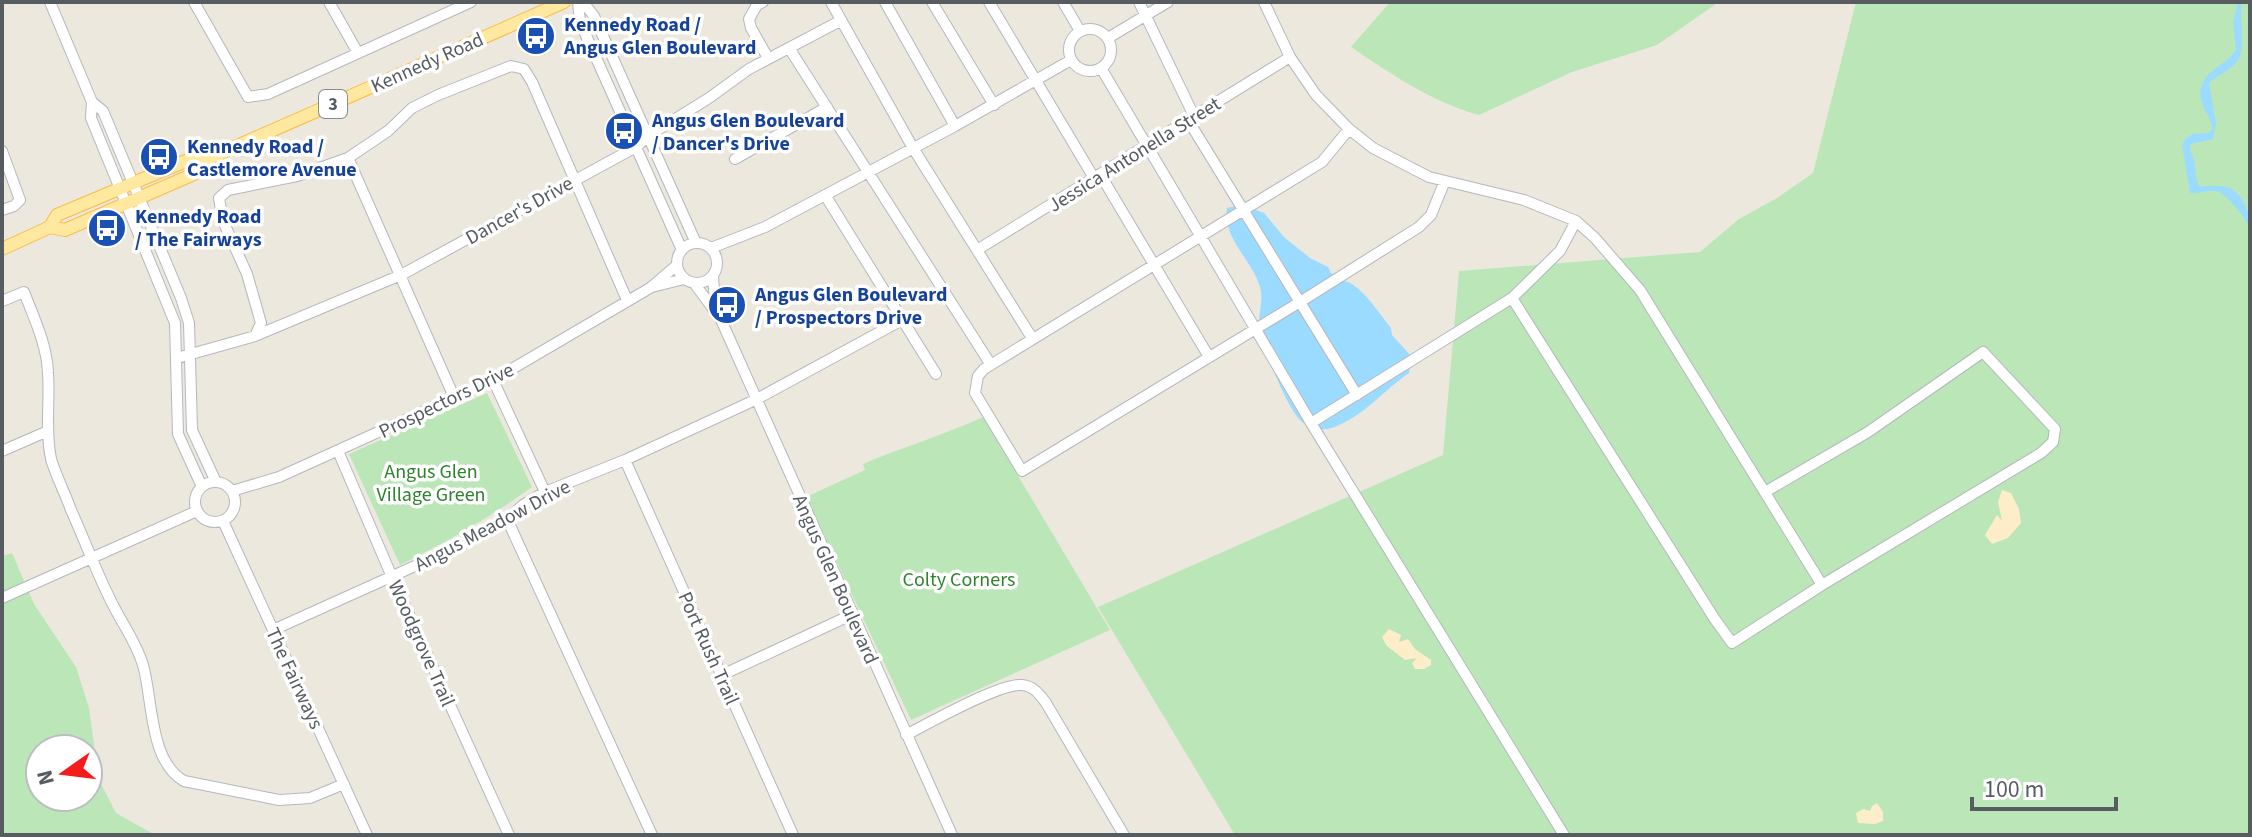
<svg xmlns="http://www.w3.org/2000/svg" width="2252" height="837" font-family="'Source Sans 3',sans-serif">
	<rect width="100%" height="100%" fill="#ece8de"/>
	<path fill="#bbe6b8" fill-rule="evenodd" d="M1390,2H1719L1657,45L1572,72L1479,115C1432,102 1391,74 1351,47Z
		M1856,2H2250V835H1235L1098,607L1443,455L1459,271L1700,252L1739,219L1777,198L1813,173Z
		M487,393L532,487C490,518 446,542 400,565L349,454Z
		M983,417L1110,630L911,720L806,497L865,470L863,464C903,447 944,435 983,417Z
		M12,553L34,604L76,667L89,708L99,780L116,813L155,835H2V556ZM40,749H88V797H40Z"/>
	<path fill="#fdedc9" d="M2002,490L2011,493L2019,509L2021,523L2008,538L1992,544L1985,535L1997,515L2002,521L1998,502Z
		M1389,629L1401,635L1399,642L1408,639L1415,649L1431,660V665L1424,669H1415L1412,663L1417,658L1405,660L1387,646L1382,637Z
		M1877,803L1883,812V821L1875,824L1858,823L1856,813L1863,809L1870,811L1872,806Z"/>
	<path fill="#9bdbff" d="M2238,2H2242C2238,22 2248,51 2235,64C2228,71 2217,76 2209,83L2216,123L2213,139L2191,144L2190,151C2198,162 2193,175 2199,186C2208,187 2219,185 2227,187C2243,192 2250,213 2250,227C2245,218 2225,192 2216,191C2207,190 2199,194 2190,193L2182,145L2186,138L2193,134L2208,133L2213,129C2211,118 2203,110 2201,99C2196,73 2225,67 2236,50L2233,22Z
		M1242,205L1264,213L1285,238L1310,258L1328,267L1331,273L1341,277L1343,281C1360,282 1380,315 1391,328L1392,335L1411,356L1409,373C1384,390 1366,414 1337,426C1325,431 1312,431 1302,422C1285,406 1266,353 1260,328C1257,317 1263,304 1261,292C1256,262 1222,241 1227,208Z"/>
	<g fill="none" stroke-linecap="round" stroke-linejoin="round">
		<defs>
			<path id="minor" d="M50,2L92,102L91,118L175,323L178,434L202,487
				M194,2L248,97L268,94L471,2
				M329,2L358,53
				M578,2L580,22L682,250
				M583,2L594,16L696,243
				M763,2L757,5L749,19L751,28L768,58
				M831,2L913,148L1032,338
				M885,2L955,126
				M932,2L994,105
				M989,2L1094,178
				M1063,2L1080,31
				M1139,2L1194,116
				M1069 50a21 21 0 1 1 42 0a21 21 0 1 1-42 0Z
				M1108,38L1168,2
				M789,48L991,365
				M1101,68L1311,423L1512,298L1560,251L1576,221L1524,200L1429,177L1373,148L1349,129L1316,95L1290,57L1264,2
				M92,102L103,111L181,298L189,323L192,430L216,482
				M1188,120L1357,395
				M1349,129L1322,162L984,369L978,376L975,393L1022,471L1300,302L1419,227L1431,215L1444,183
				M2,151L20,200L14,206L2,210
				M348,158L454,397
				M735,159L827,107
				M1100,174L1209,357
				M825,195L936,374
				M677 263a20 20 0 1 1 40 0a20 20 0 1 1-40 0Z
				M711,248L765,227L955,126L1071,60
				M977,250L1290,57
				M713,277L715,302L722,322L952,835
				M694,283L714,310
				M652,287L684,279
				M1512,298L1714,618L1732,643L1822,585L1640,290L1595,238L1576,221
				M2,301L24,292C34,318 47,345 48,373C50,402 45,430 51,459C56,476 65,493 71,510C85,541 97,574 113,605C123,625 136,642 143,665C153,700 149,761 184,781L279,800L310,798L344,784
				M255,336L261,323L247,274L223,221L219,198L228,190L297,176L348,158L388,131L412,108L438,95L511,66L524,69L532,82L627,300
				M177,358L255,336L401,275L636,147L648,136L709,98L749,69L840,21
				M493,380L545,492
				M1311,423L1564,835
				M2,451L48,431
				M338,451L392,577L509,835
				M625,460L793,835
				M195 502a20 20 0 1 1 40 0a20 20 0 1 1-40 0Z
				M232,491L279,477L493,380L650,288L677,265
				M1765,492L1868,432L1983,352L2055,429L2053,442L2041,453L1822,585
				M507,519L652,835
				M223,521L367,835
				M2,598L197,511
				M273,630L426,561L507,519L523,505L545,492L625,460L755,400L902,320
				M722,675L851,615
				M906,735C929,723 1000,683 1022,685C1034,686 1040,695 1046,703L1124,835"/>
			<path id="major" d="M50,227L57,215L188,160L203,161L564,2
				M2,249L50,227L65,230L194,174L203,161"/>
		</defs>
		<use href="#minor" stroke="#b4b8bd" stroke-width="12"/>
		<use href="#major" stroke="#fbbc48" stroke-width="14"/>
		<use href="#minor" stroke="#fff" stroke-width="10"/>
		<use href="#major" stroke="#ffe9a0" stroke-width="12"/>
	</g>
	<defs>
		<symbol id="bus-disc" viewBox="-11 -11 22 22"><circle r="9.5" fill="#1a4fb4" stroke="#fff"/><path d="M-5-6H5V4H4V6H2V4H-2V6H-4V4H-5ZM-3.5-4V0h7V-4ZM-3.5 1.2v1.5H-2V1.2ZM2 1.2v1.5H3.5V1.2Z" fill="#fff"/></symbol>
	</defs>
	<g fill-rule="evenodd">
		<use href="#bus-disc" x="514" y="14" width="44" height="44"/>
		<use href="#bus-disc" x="602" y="109" width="44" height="44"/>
		<use href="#bus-disc" x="137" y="135" width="44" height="44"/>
		<use href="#bus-disc" x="85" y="206" width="44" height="44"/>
		<use href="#bus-disc" x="705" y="283" width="44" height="44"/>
	</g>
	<g text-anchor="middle" stroke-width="7" stroke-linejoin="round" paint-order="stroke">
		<rect fill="#fff" stroke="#898d90" stroke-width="2" x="319" y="90" width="28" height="28" rx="6"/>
		<g font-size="18" font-weight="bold" fill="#575c61">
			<text x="333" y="110">3</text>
		</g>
		<g font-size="20" font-weight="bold" fill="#164399" stroke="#fff" text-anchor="start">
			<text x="564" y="31">Kennedy Road /<tspan x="564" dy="23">Angus Glen Boulevard</tspan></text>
			<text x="652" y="127">Angus Glen Boulevard<tspan x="652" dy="23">/ Dancer's Drive</tspan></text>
			<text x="187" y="153">Kennedy Road /<tspan x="187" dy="23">Castlemore Avenue</tspan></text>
			<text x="135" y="223">Kennedy Road<tspan x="135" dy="23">/ The Fairways</tspan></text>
			<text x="755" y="301">Angus Glen Boulevard<tspan x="755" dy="23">/ Prospectors Drive</tspan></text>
		</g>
		<g font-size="20" fill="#575c61" stroke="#fff">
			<text transform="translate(427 62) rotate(-24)" y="7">Kennedy Road</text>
			<text transform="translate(1134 154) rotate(-32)" y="7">Jessica Antonella Street</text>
			<text transform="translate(519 210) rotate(-29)" y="7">Dancer's Drive</text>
			<text transform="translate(446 400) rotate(-26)" y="7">Prospectors Drive</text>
			<text transform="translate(492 525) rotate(-28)" y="7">Angus Meadow Drive</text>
			<text transform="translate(836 579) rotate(66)" y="7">Angus Glen Boulevard</text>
			<text transform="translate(422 643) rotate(66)" y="7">Woodgrove Trail</text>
			<text transform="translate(709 648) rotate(66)" y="7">Port Rush Trail</text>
			<text transform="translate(295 678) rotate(65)" y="7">The Fairways</text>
		</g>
		<g font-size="20" fill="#2f832e" stroke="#fff">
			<text x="431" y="478">Angus Glen<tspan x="431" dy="23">Village Green</tspan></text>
			<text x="959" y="586">Colty Corners</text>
		</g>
	</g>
	<rect width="2252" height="837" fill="none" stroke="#575c61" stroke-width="8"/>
	<g transform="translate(64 773) rotate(256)"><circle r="38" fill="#ffffff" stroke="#bcbec0" stroke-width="2"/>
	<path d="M0-6L14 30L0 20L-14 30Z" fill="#f51c1c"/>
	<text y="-12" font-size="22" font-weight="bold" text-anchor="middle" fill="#575c61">N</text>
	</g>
	<path d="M1972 797v12h144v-12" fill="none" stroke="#575c61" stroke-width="4"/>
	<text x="1984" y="797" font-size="24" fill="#575c61" stroke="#ffffff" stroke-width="6" paint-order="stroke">100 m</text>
</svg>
